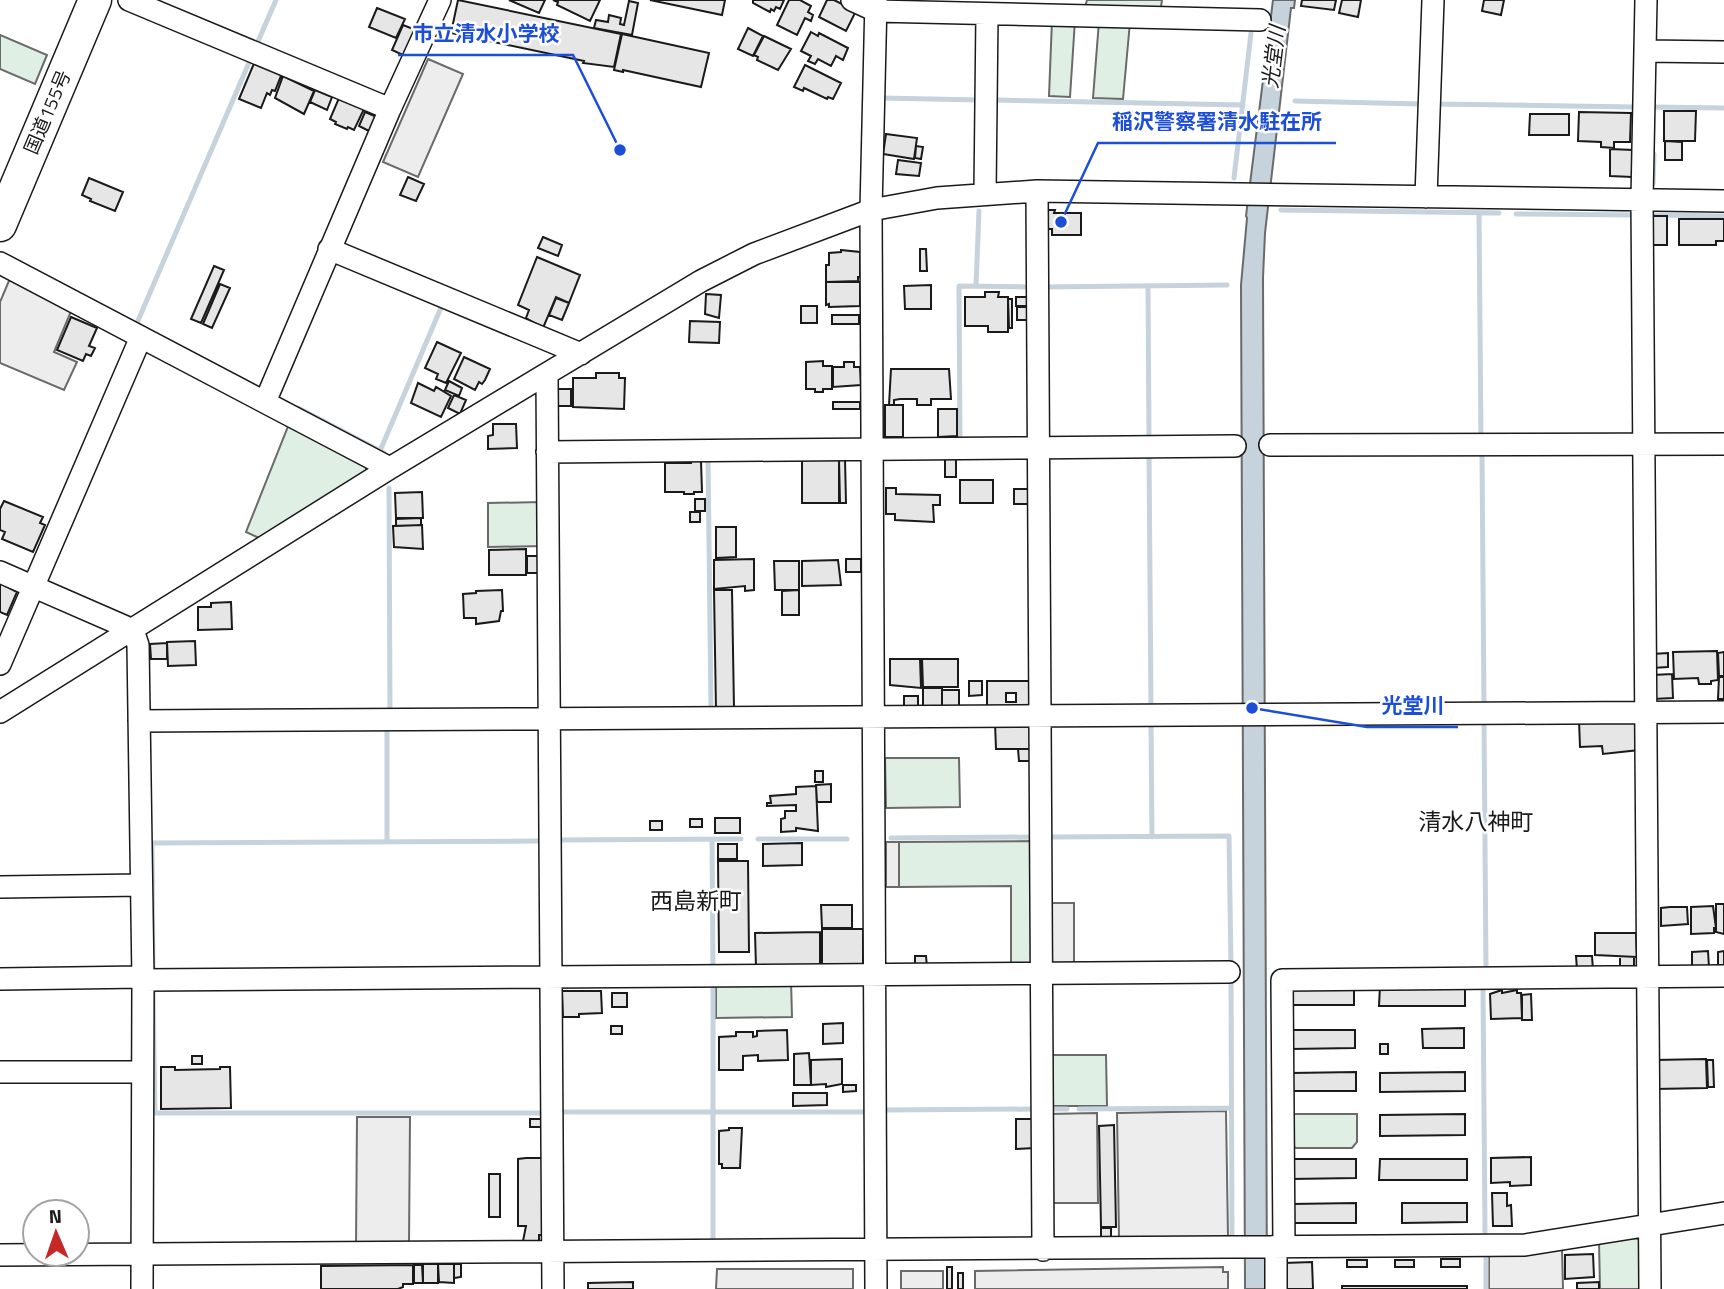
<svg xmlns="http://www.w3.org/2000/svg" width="1724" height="1289" font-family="'Titillium Web','Noto Sans JP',sans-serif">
	<rect width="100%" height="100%" fill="#fff"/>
	<path fill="#e0efe3" stroke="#6a6a6a" stroke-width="2" d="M1087,0H1162L1160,13L1084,11Z
		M1052,20H1075L1070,97L1049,96Z
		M1099,21L1130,22L1123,99L1093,98Z
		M0,35L47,55L35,84L0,69Z
		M289,424L366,464V472L259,538L246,532Z
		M542,502L543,546L488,547V503Z
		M885,758H959L960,807L886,808Z
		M1037,841L1034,967H1011V886L899,887V842Z
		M791,980L792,1017L716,1018V982Z
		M1047,1055H1106L1107,1106H1047Z
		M1290,1114H1357V1142L1352,1148H1296L1289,1143Z
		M1636,1238L1643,1241L1644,1289H1600L1599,1242Z"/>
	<path fill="#ededed" stroke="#6a6a6a" stroke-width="2" d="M428,59L463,74L418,177L383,162Z
		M11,276L72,309L54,352L77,362L64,390L0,363V302Z
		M886,842H899V887H886Z
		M1047,903H1074V968H1055L1047,960Z
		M1226,1111L1228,1237L1119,1238L1117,1113Z
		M1097,1113L1098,1203H1049L1048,1114Z
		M357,1117H410L409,1245H356Z
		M1562,1248L1563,1289H1489V1256Z
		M1223,1267V1272H1228V1289H975V1271Z
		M717,1269H853V1289H716Z
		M901,1271H943V1289H901Z"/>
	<path fill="#c6d2dc" stroke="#6a6a6a" stroke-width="2" d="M1273,0H1295L1294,8H1291L1265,233L1263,278L1267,1289H1245L1241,285L1247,218L1246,216Z"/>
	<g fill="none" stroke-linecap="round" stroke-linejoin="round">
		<path stroke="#c6d2dc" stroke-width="5" d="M256,46L276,0
			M882,98L979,100
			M995,100L1243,105
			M1295,101L1419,104
			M1435,104L1634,107
			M1654,107L1724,108
			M1234,178L1251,33
			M1653,184L1654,154
			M1281,210L1499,213
			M1479,213L1481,439
			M1516,214L1634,215
			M1653,215L1724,216
			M976,286L979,211
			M1148,286L1149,440
			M1043,287L1227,285
			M137,323L251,58
			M298,408L384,453
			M955,440H960L959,286L1030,287
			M380,451L443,303
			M1149,452L1151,709
			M1482,453L1484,707
			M708,458L711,710
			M389,488L390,712
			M1484,720L1486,971
			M1151,722L1152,837
			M387,726V842
			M1048,837L1229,836L1231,966
			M891,838L1035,837
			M758,839H847
			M557,840L741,839
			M712,840L713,969
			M153,971L152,843L543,841
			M1231,977L1232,1235
			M713,982V1238
			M1483,986L1485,1232
			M153,989L155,1113H543
			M1048,1109H1067
			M1079,1109L1231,1108
			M887,1110L1036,1109
			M559,1112H864
			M1486,1256V1289"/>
	</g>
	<path fill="#e6e6e6" stroke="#1a1a1a" stroke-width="2" fill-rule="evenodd" d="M458,0L621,34L614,67L583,63L584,61L451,33Z
		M509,0H545L539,13Z
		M553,0H600L590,21L557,5L558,2Z
		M650,0H725L722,15Z
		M753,0H784L780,9L776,7L774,11L771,9L770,12L753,3Z
		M789,0H800L811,6L808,12L813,15L811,21L805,18L797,35L777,25Z
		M827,0H834L856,11L846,31L819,17Z
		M1302,0H1336L1334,10L1301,6Z
		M1342,0H1361L1358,17L1339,13Z
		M1484,0H1504L1501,15L1482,11Z
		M629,1L638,3L632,35L594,28L596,20L608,22L609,15L621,18L620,24L624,25Z
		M377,8L405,19L396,38L369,27Z
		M403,25L416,30L405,56L392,50Z
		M748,28L763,36L753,56L738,49Z
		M811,32L818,36L819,33L848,48L843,60L836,56L831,66L818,59L815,64L808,61L811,56L801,51Z
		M622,34L709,53L701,87L623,70V72L614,70Z
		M764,36L791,49L778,70L757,60L758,57L754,55Z
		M255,61L282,73L275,91L272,90L270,95L267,93L261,108L239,99Z
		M805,65L841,83L833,99L828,97L827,99L804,88L803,91L794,87Z
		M283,76L314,91L304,114L275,98Z
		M315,90L332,97L327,110L310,102Z
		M339,98L364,109L354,130L348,127L347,129L335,124L336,122L330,119Z
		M1664,111H1696L1695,141H1664Z
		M365,112L377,117L371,132L359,126Z
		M1579,112L1631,113L1630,142H1614V148L1601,147V142L1578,141Z
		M1530,114H1569V135H1529Z
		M886,134L917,138L914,159L883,154Z
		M1665,141L1682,142V160H1665Z
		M916,146L923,147L921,159L915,158Z
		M1610,149L1633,150L1632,177L1610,176Z
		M898,160L921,163L919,176L896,174Z
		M408,177L424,184L416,201L400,195Z
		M89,178L123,192L115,211L90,201L91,199L82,195Z
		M1044,210H1055L1054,213H1081V235H1052V229H1044Z
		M1652,216H1667V245H1652Z
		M1679,219H1724V241H1716V245H1679Z
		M543,237L562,245L558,256L538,248Z
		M920,249H926L927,271H920Z
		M841,250L860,252V277H858V281L826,282V265H829V253L841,252Z
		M537,257L580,275L569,303L556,297L543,328L526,318L529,310L518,305Z
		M214,266L224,270L201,323L191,319Z
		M826,282H860V306L829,307V304L826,305Z
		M220,284L230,288L212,328L203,324Z
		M931,285V309H905L904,286Z
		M985,292H999L998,297H1008V332H988V326H965V297H985Z
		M706,294L721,295L719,318L705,314Z
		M1016,297H1030V306H1016Z
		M556,298L569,303L562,320L549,315Z
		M1008,299H1012V328H1009Z
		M801,306H817V323H801Z
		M1017,307H1030V320H1017Z
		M832,315H859V324H832Z
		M71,317L97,328L89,346L95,348L91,356L86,354L83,361L57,350Z
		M690,321L720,322L719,343L689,342Z
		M437,342L461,353L446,383L436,379L438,374L425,368Z
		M464,357L490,369L485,380L482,384L479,382L475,390L454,379Z
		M823,361V366H832V389H823V392H815V389H806V362Z
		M844,362H854V367H860L861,385L833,387V367H844Z
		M891,369H949L951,399H931V405H917V399H900L894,400V405H889Z
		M596,373H619V378H625L624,409L573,407V378H596Z
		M449,381L462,388L459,396L445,390Z
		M418,383L434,391L436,387L451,396L441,417L411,403Z
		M555,389H571V406H555Z
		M454,395L466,400L460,414L448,408Z
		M833,402H860V409H833Z
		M885,405H903V437H885Z
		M938,409H957V436L938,437Z
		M493,424H516L517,448L488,449V436L493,435Z
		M945,458H956V477H945Z
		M839,459H845L846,503H840Z
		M839,459V503H802V460Z
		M691,461H701L702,492H694V494H684V492H665V463H691Z
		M960,480H993V503H960Z
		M886,488H896V494L940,495V505H933L934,522L895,520V514H886Z
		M1014,489H1029V504H1014Z
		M422,492L423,518H396L395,493Z
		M695,499H705V511H695Z
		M4,501L43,517L40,523L45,525L33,552L2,539L5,532L0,530V509Z
		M690,512H700V522H690Z
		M421,518V525L396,526V519Z
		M422,525L423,549L394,547L393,526Z
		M716,527H736V557L716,558Z
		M526,549V575H489V550Z
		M527,556H542V573H527Z
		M754,559V590L745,591V586L714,589V560Z
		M846,559H861V572H846Z
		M838,560L841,585L802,586V561Z
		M774,561H799V590H775Z
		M0,583L17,592L7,615L0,612Z
		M502,590L503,611H501L499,621L476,624V618H464L463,594L476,593V591Z
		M714,590H732L734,709L716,710Z
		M799,590V615H782V591Z
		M231,602L232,629L198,630V607H211V603Z
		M195,641L196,665L168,666L167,642Z
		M167,643V659H151L150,644Z
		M1717,651L1718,680L1711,681V684H1699L1698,678L1674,679L1673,652Z
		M1724,652V676H1719L1718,653Z
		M1668,653V667L1652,668V654Z
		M890,659H920L921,688L890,685Z
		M922,659H958V687H923Z
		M1672,674L1673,698L1653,699V675Z
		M1719,677H1724V699H1718Z
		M969,681H982V695L969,696Z
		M987,681H1030V709H987ZM1006,693H1016V702H1006Z
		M923,688H942V709H923Z
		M942,690H959V706H942Z
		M904,696H918V709H904Z
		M1579,720L1638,723L1639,750L1603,754L1602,746L1580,747Z
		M995,723L1031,726V749H996Z
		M1018,749H1034V761H1019Z
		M815,771H823V782H815Z
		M831,784V802H817L816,785Z
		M816,786L818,831L796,828V831L781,832V819L785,818V811H796V805L767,806V803H771L770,796L796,794V787Z
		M715,818H740V833H715Z
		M690,819H702V827H690Z
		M650,821H662V830H650Z
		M802,843V865L763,866V844Z
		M718,844H737V859H718Z
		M718,861H748L749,952H719Z
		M1716,904H1724V934L1716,932Z
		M821,905H852V928H822Z
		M1713,906L1716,928H1714V933L1691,934V907Z
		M1670,907H1687L1688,924L1661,926V908Z
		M822,929H863V964H822Z
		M820,932V966L756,967L755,933Z
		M1595,933H1636L1637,957L1595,955Z
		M1708,951L1709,968H1692V952Z
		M1724,951V968H1718V952Z
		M915,956H926L927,967H915Z
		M1576,956H1592L1593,970H1577Z
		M1620,957H1634V968L1620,969Z
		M1380,986H1465V1006H1379Z
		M1290,987H1354V1005H1290Z
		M1502,990V993L1517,990V993H1521L1522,1018L1491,1019L1490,994Z
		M562,991H601L602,1013L579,1014V1017H563Z
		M612,993H627V1007H612Z
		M1531,994L1532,1020H1522V995Z
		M843,1023V1043L823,1044V1024Z
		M611,1026H622V1034H611Z
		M1464,1028V1048H1423L1422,1029Z
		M787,1030L788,1060L758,1061V1055L743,1056V1070H719V1037L736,1036V1032H753V1037L757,1036V1031Z
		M1290,1030H1355V1048L1290,1049Z
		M1380,1044H1388V1054H1380Z
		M809,1053L811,1085H794V1054Z
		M192,1056H202V1064H192Z
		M842,1059V1084L826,1087V1084L811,1085V1060Z
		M1706,1059L1707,1088L1655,1089V1060Z
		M1707,1060H1713L1714,1087H1708Z
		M161,1067H175V1070L220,1069V1067H230L231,1108L161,1109Z
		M1356,1072V1091H1291V1073Z
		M1465,1072V1091L1380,1092V1073Z
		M843,1085H856V1091L843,1092Z
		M793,1093H827V1105L793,1106Z
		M1465,1114V1135L1380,1136V1115Z
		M530,1119H543V1127H530Z
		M1016,1119H1034L1035,1148L1016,1149Z
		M1114,1125L1116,1227H1101L1099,1126Z
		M729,1128H742L740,1168H722V1164H719V1131L729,1130Z
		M1531,1157V1185L1510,1186V1182L1491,1183V1158Z
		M526,1158H546V1235H539V1241H523L526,1226H518V1159Z
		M1291,1159H1356V1178L1291,1179Z
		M1380,1159H1467V1180H1379Z
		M489,1174H500V1217H489Z
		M1492,1193H1507V1206L1511,1205L1512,1226H1493Z
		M1356,1203V1223H1291V1204Z
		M1402,1203H1467V1222L1402,1223Z
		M1101,1228H1111V1237H1101Z
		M1593,1254L1594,1277L1565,1279V1255Z
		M1441,1259H1460V1267H1441Z
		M1347,1260H1367V1267H1347Z
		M1395,1260H1414V1267H1395Z
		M1312,1262L1313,1289H1284V1263Z
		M423,1264H438V1283H423Z
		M438,1264H454V1283L439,1282Z
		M454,1264H461V1277L454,1278Z
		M413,1265V1284H403V1287L398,1289H321V1266Z
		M414,1265H422L423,1283H414Z
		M947,1267H952V1289H947Z
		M958,1273H963V1289H958Z
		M633,1282V1289H588V1283Z
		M1599,1282V1289H1577V1283Z
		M1342,1286H1467V1289H1342Z"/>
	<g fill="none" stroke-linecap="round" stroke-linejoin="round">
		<defs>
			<path id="minor" d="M129,0L390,109
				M852,0L876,11L1260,20
				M1646,0L1642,199L1650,1289
				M1645,51L1724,52
				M1037,191L1043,1250
				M985,193L987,14
				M1426,197L1433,0
				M329,249L581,354
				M0,263L390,468
				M547,375L553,1289
				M265,402L390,109L440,0
				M1270,445L1724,444
				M547,452L1235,446
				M0,572L133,630L138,645L143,980L142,1289
				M0,664L141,337
				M0,712L390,468L701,281L754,254L871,210L937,198L1037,191L1724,201
				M139,721L1724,712
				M0,887L141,885
				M0,979L142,977
				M143,980L1229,972
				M0,1072H142
				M1276,1247V1289
				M1284,1247L1282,980L1724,976
				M0,1255L1525,1245L1724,1213
				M876,1289L871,210L876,0"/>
			<path id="highway" d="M0,225L95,0"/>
		</defs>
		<use href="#minor" stroke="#1a1a1a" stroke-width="24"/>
		<use href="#highway" stroke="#1a1a1a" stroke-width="35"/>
		<use href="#minor" stroke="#fff" stroke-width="21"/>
		<use href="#highway" stroke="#fff" stroke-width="32"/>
	</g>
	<g text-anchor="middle" stroke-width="5" stroke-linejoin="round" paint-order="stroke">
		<g font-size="19" fill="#1a1a1a" stroke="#fff">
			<text transform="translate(47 112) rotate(-67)" y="7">国道155号</text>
		</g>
		<g font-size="21" font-style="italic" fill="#1a1a1a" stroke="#fff">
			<text transform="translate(1274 57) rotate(-83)" y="7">光堂川</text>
		</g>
		<g font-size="23" fill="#1a1a1a" stroke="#fff">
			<text x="1476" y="830">清水八神町</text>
			<text x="696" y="909">西島新町</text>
		</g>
	</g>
	<path fill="none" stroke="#1d4ed8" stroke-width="2.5" d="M620 150L573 55H398M1061 222L1098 143H1336M1252 708L1367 727H1458"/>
	<g fill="#1d4ed8" stroke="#fff" stroke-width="2.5">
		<circle cx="620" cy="150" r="7"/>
		<circle cx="1061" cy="222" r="7"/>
		<circle cx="1252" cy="708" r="7"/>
	</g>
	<g font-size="21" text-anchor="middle" font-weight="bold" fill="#1d4ed8" stroke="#fff" stroke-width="5" stroke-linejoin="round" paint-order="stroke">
		<text x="486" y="41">市立清水小学校</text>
		<text x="1217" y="129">稲沢警察署清水駐在所</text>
		<text x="1413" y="713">光堂川</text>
	</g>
	<g transform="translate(56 1233) rotate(358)"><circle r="33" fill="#ffffff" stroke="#a3a3a3" stroke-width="2"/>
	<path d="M0-5L12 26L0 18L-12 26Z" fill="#c62828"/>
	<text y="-10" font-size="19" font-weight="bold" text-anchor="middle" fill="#1a1a1a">N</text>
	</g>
</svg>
